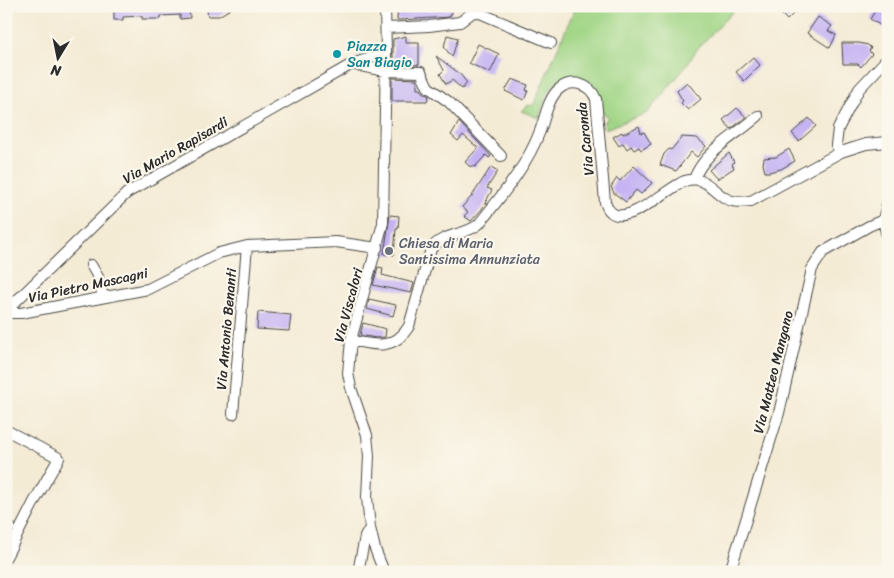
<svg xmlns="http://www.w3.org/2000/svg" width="894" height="578" font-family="Sriracha,sans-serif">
	<rect width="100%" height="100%" fill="#fbf7ec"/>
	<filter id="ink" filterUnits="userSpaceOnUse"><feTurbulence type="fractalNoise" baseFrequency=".02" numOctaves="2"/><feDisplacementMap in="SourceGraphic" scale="10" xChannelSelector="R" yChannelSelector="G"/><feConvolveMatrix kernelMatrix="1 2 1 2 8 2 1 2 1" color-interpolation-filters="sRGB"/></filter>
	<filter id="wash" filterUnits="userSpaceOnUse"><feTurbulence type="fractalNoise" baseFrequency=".0096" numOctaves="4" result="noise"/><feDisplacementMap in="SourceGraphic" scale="20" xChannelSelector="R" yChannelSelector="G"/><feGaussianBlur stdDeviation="1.12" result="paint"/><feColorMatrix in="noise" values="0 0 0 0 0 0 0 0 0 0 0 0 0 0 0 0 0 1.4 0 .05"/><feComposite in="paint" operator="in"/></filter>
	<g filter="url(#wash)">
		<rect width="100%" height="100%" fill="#f4ebd5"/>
		<path fill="#a2d687" stroke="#668059" d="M583,6H738L698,48L683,70L647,113L605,129L604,122L607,119V115L603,113C601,91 594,77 570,79C564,79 558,81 553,86C545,94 542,108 539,118L521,111L528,105L533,106L574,10Z"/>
		<g id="blocks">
			<path fill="#c4b2f3" d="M114,6H189L190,18L180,19V15L161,16V19H142V16L123,17V20H114Z
				M206,6H235L219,16H208Z
				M398,6H452V13L449,17L400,20H397Z
				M773,6H801L787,20Z
				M878,6H888V30L870,19Z
				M818,17L832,26L828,31L836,35L830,48L807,33Z
				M447,35L458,38L452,57L444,47Z
				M406,36V43H419V65L393,64V39Z
				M842,43H859L868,45L871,48L869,51L872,54L861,67L858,64H843Z
				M478,44L499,54L490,73L469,63Z
				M436,56L460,74L467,83L462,89L452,80L446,84L440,74L444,70Z
				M753,57L760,65L744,81L736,72Z
				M392,78L417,79V89H421L422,92L429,96L427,101H392Z
				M512,79L528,85L526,90L528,91L524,100L505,91Z
				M687,82L701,99L688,110L681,103L683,101L677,91Z
				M737,108L746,117L731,129L723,120Z
				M809,118L816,126L799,141L792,133Z
				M459,122L491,156L489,158L486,155L475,167L469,166L465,162L478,148L463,135L458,141L451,135Z
				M639,126L641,133L644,132L651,144L641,150L639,147L634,150L631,146L627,149L623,143L619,146L613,137L622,132L623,134Z
				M682,137L697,138L706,146L697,157L691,152L676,171L660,165L664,154L669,149L671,150Z
				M789,149L795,161L781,169L769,172H765L763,164L764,158L776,157Z
				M729,153L734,162L732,164L734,168L717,179L709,170Z
				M634,166L652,183L641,194L636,190L626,202L614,193L611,187L617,178L620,181Z
				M491,167L498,171L487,188L492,190L482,209L471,221L464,216L468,212L462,207L472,196Z
				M390,215L399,216L398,229H396L394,255L384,254Z
				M378,267L383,268L382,275L414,283L411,293L373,285Z
				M369,299L396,305L393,316L367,309Z
				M258,312L291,315L289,331L257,329Z
				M363,323L386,329L385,337L376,338L360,335Z"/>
		</g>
	</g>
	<g filter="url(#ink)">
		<use href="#blocks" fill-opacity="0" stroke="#494844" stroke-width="1"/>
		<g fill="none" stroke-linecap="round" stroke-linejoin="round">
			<defs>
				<path id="minor" d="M843,6H854
					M475,11L551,43
					M386,28L429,26L460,22L481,6
					M356,65L385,71L421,72L428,87L449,102L501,156
					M841,152L836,145L838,129L859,89L888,58
					M694,179C705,150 736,136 758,116
					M888,200L883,220L888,240
					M91,265L98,277L103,297
					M6,311L127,193L352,64L386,53
					M6,313H21L148,289L219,253L247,246L336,242L377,248
					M351,340C375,346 395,350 409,326L431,249C442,233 465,236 479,224C502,195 527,166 540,131C545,118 548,98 559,89C572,78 590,84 596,99L605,202C616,239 666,188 685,181C704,175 711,189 725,198C733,203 742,202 751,201L841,152L866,144L888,142
					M233,414L247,246
					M6,430L59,458L34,502L6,557
					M6,526L10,527
					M732,565L779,413L812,269L823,252L869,226L883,220
					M358,572L365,537L370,528
					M384,572L375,549L370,528L367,497L369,456L367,435L351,388L348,373L351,340L383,223L386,53L385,6"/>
			</defs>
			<use href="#minor" stroke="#494844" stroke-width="12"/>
			<use href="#minor" stroke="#fff" stroke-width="10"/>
		</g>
	</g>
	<circle fill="#0f9aa8" stroke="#fbf7ec" stroke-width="2" cx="337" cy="54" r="5"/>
	<circle fill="#6b7280" stroke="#fbf7ec" stroke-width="2" cx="389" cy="251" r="5"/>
	<g text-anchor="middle" stroke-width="4.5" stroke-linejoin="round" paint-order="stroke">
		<g font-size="14" fill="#0d838f" stroke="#fbf7ec" text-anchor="start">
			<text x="347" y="51">Piazza<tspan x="347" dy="16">San Biagio</tspan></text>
		</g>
		<g font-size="14" fill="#2b2b2b" stroke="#fbf7ec">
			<text transform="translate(585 139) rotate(-96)" y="5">Via Caronda</text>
			<text transform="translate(175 150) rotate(-30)" y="5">Via Mario Rapisardi</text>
			<text transform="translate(88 285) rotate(-12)" y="5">Via Pietro Mascagni</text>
			<text transform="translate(348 305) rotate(-75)" y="5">Via Viscalori</text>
			<text transform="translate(226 329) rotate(-85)" y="5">Via Antonio Benanti</text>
			<text transform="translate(773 372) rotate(-76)" y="5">Via Matteo Mangano</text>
		</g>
		<g font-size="14" fill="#5b616d" stroke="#fbf7ec" text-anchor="start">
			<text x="399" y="248">Chiesa di Maria<tspan x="399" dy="16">Santissima Annunziata</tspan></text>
		</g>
	</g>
	<rect width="894" height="578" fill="none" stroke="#fbf7ec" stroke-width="25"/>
	<g transform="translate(58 58) rotate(190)" stroke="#fbf7ec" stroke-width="4" paint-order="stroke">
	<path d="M0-4L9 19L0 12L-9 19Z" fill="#2b2b2b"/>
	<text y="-8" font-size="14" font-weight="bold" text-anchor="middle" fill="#2b2b2b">N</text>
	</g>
</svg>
